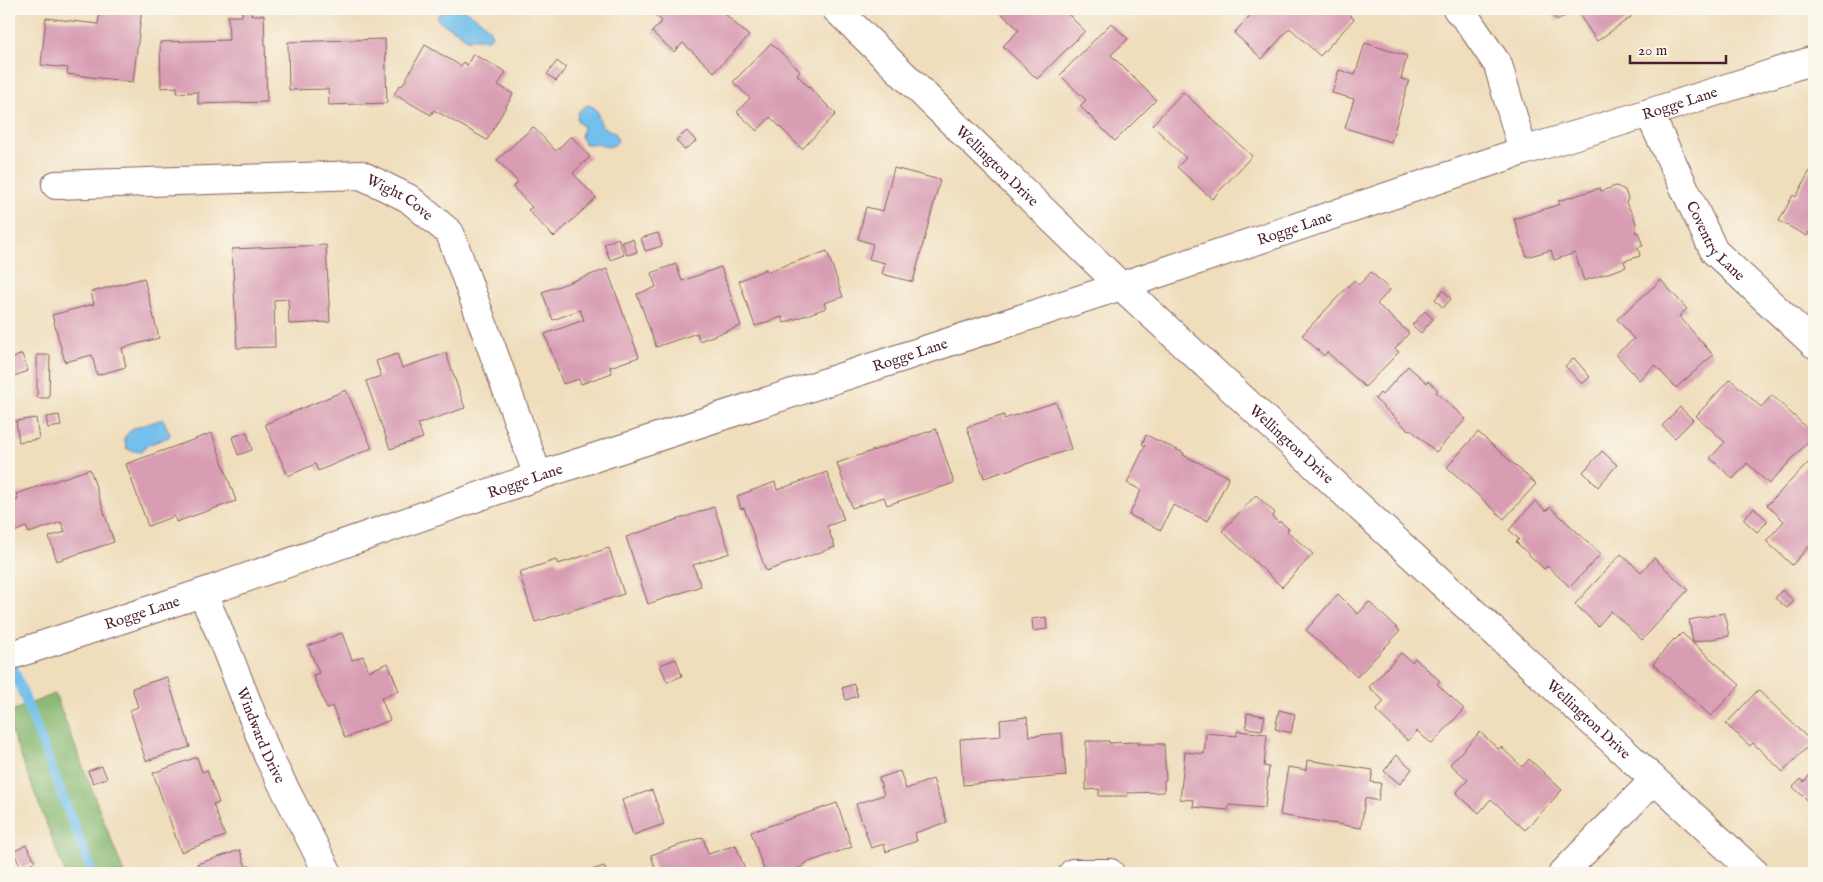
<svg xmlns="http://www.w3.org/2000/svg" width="1823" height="882" font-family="'IM FELL English',serif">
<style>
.forest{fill:#89b973;stroke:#6a6c4f}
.water{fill:#73bfed;stroke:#5e6f8c}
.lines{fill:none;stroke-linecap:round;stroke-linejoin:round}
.stream{stroke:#73bfed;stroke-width:10}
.building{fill:#d89db3}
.minor-casing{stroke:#84625d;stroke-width:30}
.minor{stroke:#fff;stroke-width:28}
.labels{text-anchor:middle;stroke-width:4.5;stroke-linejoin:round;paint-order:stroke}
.street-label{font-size:15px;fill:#4a1f2b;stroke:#fbf7ec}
</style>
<rect width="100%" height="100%" fill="#fbf7ec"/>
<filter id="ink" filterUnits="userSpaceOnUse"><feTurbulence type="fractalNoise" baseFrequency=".02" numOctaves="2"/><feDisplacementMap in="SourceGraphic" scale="10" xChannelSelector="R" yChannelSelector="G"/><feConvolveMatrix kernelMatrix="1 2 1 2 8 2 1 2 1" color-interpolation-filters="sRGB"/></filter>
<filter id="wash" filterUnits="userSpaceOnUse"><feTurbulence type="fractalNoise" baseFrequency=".0096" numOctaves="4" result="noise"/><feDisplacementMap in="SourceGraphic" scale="20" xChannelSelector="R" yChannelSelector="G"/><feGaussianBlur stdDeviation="1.12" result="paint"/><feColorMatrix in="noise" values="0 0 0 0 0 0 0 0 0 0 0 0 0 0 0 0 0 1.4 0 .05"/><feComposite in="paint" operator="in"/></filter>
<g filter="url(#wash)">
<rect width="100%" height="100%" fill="#efddbb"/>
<!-- forest -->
<path class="forest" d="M55 694 124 873H65L9 725V712Z"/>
<!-- water -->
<path class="water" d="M443 9C448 9 454 8 459 9 470 11 490 25 492 36L489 39H467L458 32 440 22 437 17Z
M587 105C599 106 598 118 602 126L615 133 618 141C610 151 606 145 596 144 591 143 588 145 584 143L581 137 583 127 577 120 578 112Z
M163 419 170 434 169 437 147 445C141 455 136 451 127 449L124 438 130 431 135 428Z"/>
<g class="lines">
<!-- stream -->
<path class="stream" d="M9 657 92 873"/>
</g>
<g id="blocks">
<!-- building -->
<path class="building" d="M100 9H142L133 82 67 74 68 68 41 65 46 18 98 24Z
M242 9H251V15H264L267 102 198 104V92L177 93V87L161 88 160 42 229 40 228 16H242Z
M649 9H725L729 13 726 15 749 36 714 72 683 43 674 52 652 32 662 21Z
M997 9H1073L1068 14 1085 31 1037 79 1003 46 1019 30Z
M1256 9H1343L1354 19 1320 56 1290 28 1262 59 1234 33Z
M1549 9H1625L1631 17 1597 41 1575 9 1557 21Z
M1111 23 1128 39 1111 55 1156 100 1115 141 1080 106 1086 100 1060 75Z
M385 39 387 103 329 105 328 89 289 90 288 42Z
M771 43 800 71 797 75 836 114 802 149 770 117 757 131 737 112 750 98 733 82Z
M1365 43 1407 56 1401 79 1409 81 1391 142 1345 128 1354 99 1332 93 1339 70 1355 75Z
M425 45 461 66 463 62 467 65 473 54 506 72 498 85 513 94 487 140 434 110 431 115 394 94 400 85 402 86Z
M557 61 566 68 556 81 547 74Z
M1183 92 1252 156 1212 199 1177 167 1186 158 1152 125Z
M533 127 556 151 571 136 590 157 573 173 596 198 554 237 528 210 532 207 513 187 518 182 497 160Z
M687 131 696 141 684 150 676 140Z
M1814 163V222L1807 236 1779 221 1793 195 1796 197Z
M894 168 940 180 913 282 882 274 885 263 869 259 873 244 858 239 866 207 883 211Z
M1616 186 1625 190 1628 199 1626 203 1633 215 1636 223V233L1638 232 1643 246 1638 247 1640 256 1624 261 1626 267 1584 281 1575 253 1554 260 1551 250 1527 257 1514 219 1560 204 1558 201 1600 188 1601 191Z
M658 233 662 246 645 251 641 238Z
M618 238 624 255 610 260 604 244Z
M633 239 637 252 627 255 622 242Z
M326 245 330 322 289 324 288 299 274 300 275 347 237 348 232 249Z
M827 251 843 297 824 303 826 308 784 323 782 317 755 326 739 281 766 269V272Z
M676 264 682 281 721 267 741 326 699 341 697 333 656 347 637 294 656 287 651 273Z
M607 269 639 357 610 367 612 373 581 384 579 379 563 384 545 334 584 320 580 310 553 320 542 292Z
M1371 272 1390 290 1377 304 1409 333 1395 349 1399 352 1365 387 1327 352 1324 356 1302 335 1354 280 1359 285Z
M144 278 159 338 122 348 126 367 97 375 92 355 65 362 52 315 94 304 91 292Z
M1661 280 1687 309 1679 316 1713 355 1676 388 1655 365 1639 380 1616 354 1634 339 1617 319Z
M1443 290 1451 299 1443 308 1435 299Z
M1425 311 1433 319 1421 333 1412 325Z
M446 353 465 408 418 424 423 438 390 449 366 381 381 376 376 361 397 354 402 368Z
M22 354 28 371 11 377 9 371V360Z
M37 355H50L49 398H37Z
M1574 358 1590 377 1582 384 1565 366Z
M1408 366 1427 383 1428 381 1438 390 1436 392 1466 419 1436 452 1410 429 1408 430 1375 399 1380 393 1382 395Z
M1730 379 1761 407 1772 395 1814 435 1769 484 1747 463 1733 479 1710 458 1725 442 1696 416Z
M346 390 372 448 318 471 315 464 288 476 265 424Z
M1056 402 1071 449 984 478 967 427 1004 415V419Z
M1680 407 1693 420 1675 438 1662 426Z
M59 415 61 426 48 428 46 417Z
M36 418 39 439 19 442 16 421Z
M936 429 954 483 887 505 884 497 852 508 837 463Z
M247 432 252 450 238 455 232 437Z
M1478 432 1536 484 1504 519 1447 467Z
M212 433 236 501 176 522 175 516 148 526 126 464Z
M1146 435 1184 453 1183 455 1229 477 1208 521 1173 505 1161 530 1129 515 1141 490 1127 483 1145 446 1142 444Z
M1602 451 1617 465 1598 487 1583 472Z
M1814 457V548L1810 545 1792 565 1766 541 1784 521 1767 505Z
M90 469 114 542 57 561 49 537 65 532 61 522 29 533 26 527 14 532 9 515V503L18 500 16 494Z
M827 472 844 520 827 526 835 547 766 571 744 508 741 509 737 496 775 482 777 490Z
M1256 495 1275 513 1272 517 1279 523 1280 521 1289 529 1287 531 1313 554 1282 587 1222 531Z
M1535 501 1546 511 1550 507 1601 554 1570 587 1547 566 1544 569 1516 542 1519 539 1509 530Z
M714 507 730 553 693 565 701 586 648 604 626 537Z
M1754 508 1768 521 1757 532 1743 519Z
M609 548 624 594 535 622 519 572 556 560 558 564Z
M1621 554 1641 572 1654 558 1688 590 1642 640 1611 611 1598 626 1575 604Z
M1782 590 1794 601 1787 608 1775 598Z
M1338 594 1358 614 1369 602 1400 631 1357 677 1306 630Z
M1724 613 1729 636 1693 642 1689 620Z
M1046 617 1047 629 1033 631 1032 619Z
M342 633 352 660 363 656 369 671 388 663 399 691 381 698 390 720 345 738 332 706 327 709 313 675 319 673 308 646Z
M1682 633 1740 685 1711 716 1653 664 1674 639 1675 640Z
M1401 653 1412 662 1415 658 1440 681 1437 684 1464 709 1432 744 1417 731 1408 741 1376 711 1384 701 1369 687Z
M676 659 682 676 667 682 660 665Z
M167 677 190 747 146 761 130 710 138 707 132 688Z
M854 684 858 696 846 700 842 688Z
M1758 690 1812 742 1783 772 1753 743 1750 746 1726 724Z
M1279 710 1295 714 1291 733 1275 729Z
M1247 713 1265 716 1262 730 1246 728Z
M1027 717 1029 736 1062 733 1066 776 963 785 960 739 1001 736 1000 720Z
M1237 731 1267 734 1264 766 1269 767 1265 808 1229 805 1228 810 1193 807 1194 800 1180 799 1185 752 1204 754 1206 733 1237 736Z
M1480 732 1498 749 1501 747 1522 767 1529 759 1562 790 1525 830 1491 799 1479 813 1456 793 1468 780 1450 764Z
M1086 741H1109V743L1139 742 1138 744H1164L1166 780H1164V792L1127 793 1128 796H1099V789L1086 790Z
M1397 755 1412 769 1400 784 1384 771Z
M197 757 202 772 207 770 219 803 213 804 225 836 181 852 153 773Z
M1307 760 1373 770 1371 782 1381 783 1378 801 1365 798 1361 828 1280 815 1288 767 1306 770Z
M102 766 107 778 93 783 88 771Z
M1814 770V806L1793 787 1801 779 1804 782Z
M900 771 906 789 933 779 947 822 915 833 917 841 888 851 886 852 884 844 871 848 856 804 884 795 879 778Z
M652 790 664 824 633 835 622 800Z
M837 803 852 847 803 864 804 866 784 873H765L751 832Z
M703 837 708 854 736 845 746 873H652L656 871 651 855Z
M26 845 35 861 22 869 13 852Z
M240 850 246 867 250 866 253 873H200L197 864Z
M604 866 607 873H583Z"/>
</g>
</g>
<g filter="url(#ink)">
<use href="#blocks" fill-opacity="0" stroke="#84625d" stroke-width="1"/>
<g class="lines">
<!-- minor casing -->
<g class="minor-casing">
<g id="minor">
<path id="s1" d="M836 9 1121 286 1755 873"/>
<path d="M1457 9 1469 22 1498 65 1523 151"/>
<path id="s2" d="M1649 113 1714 251 1814 344"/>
<path id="s3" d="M56 185 361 175 408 198 450 233 538 476"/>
<path id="s4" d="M202 593 217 626 268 756 328 873"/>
<path id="s5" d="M9 656 202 593 538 476 1121 286 1523 151 1649 113 1814 60"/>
<path d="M1073 873H1110"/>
<path d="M1563 873 1654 780"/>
</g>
</g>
<!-- minor -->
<use href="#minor" class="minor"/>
</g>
</g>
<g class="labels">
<!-- street labels -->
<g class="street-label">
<text dy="5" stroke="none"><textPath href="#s5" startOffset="1760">Rogge Lane</textPath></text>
<text dy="5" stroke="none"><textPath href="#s1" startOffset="225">Wellington Drive</textPath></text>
<text dy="5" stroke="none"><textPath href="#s3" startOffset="350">Wight Cove</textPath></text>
<text dy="5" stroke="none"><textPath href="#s5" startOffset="1355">Rogge Lane</textPath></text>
<text dy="5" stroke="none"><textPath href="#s2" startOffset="145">Coventry Lane</textPath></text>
<text dy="5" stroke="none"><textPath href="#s5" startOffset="950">Rogge Lane</textPath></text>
<text dy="5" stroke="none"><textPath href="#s1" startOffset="630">Wellington Drive</textPath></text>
<text dy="5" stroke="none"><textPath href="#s5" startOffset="545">Rogge Lane</textPath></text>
<text dy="5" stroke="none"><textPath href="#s5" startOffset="140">Rogge Lane</textPath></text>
<text dy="5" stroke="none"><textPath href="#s1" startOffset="1035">Wellington Drive</textPath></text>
<text dy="5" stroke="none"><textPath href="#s4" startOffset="154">Windward Drive</textPath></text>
</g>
</g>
<!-- margin -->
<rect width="1823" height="882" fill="none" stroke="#fbf7ec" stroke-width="30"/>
<!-- scale -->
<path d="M1630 55v8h96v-8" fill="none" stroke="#4a1f2b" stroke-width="2.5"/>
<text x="1638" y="55" font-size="15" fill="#4a1f2b" stroke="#fbf7ec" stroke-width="4" paint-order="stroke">20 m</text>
</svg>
